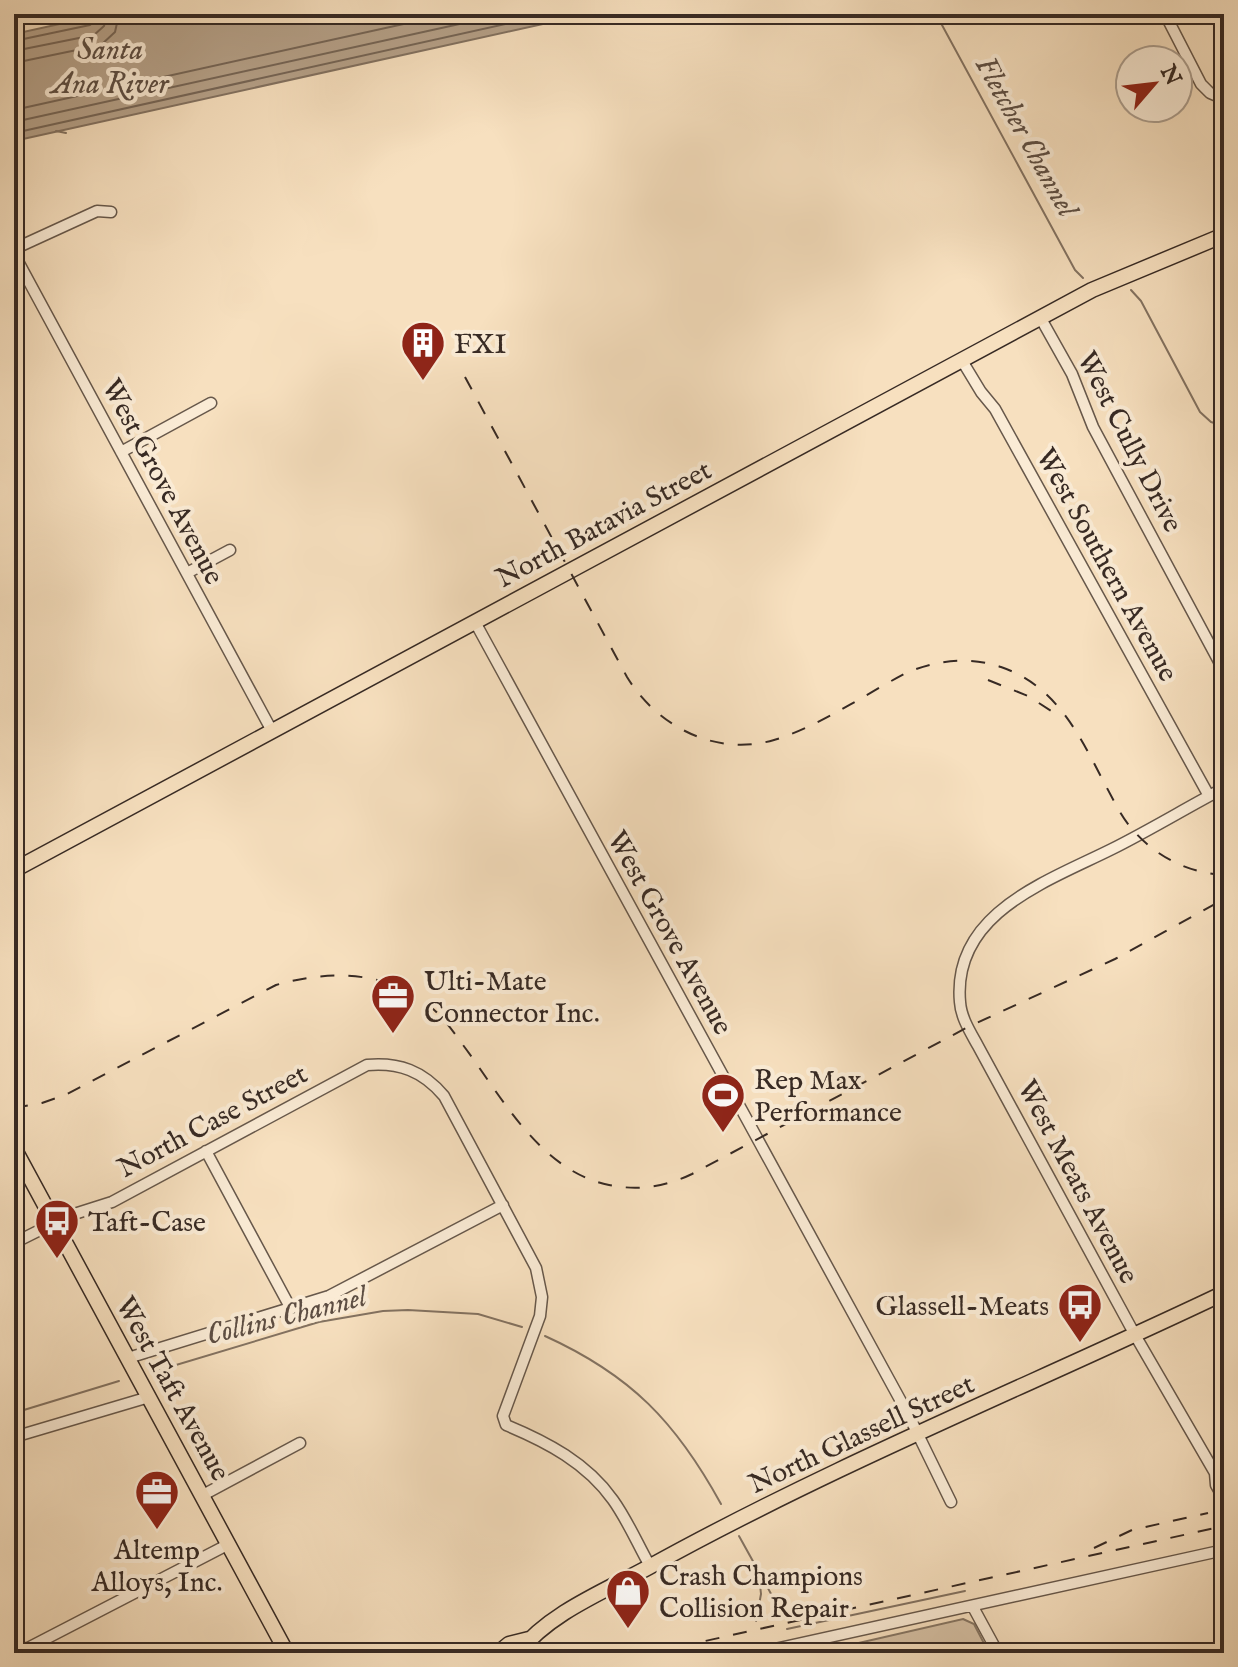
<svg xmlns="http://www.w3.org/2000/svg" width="1238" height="1667" font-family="'IM FELL English',serif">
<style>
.park{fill:#d6c1a5;stroke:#867664;stroke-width:2}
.water{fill:#b6a28a;stroke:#837261;stroke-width:2}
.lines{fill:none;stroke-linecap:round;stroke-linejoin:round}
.shore{stroke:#766657;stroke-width:2}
.stream{stroke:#837261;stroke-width:2}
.minor-casing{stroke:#67584b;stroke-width:13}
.major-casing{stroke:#372a24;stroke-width:17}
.minor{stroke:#faebd5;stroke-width:10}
.major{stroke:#f7e0bf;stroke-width:14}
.rail{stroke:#372a24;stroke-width:2;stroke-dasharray:14 14;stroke-linecap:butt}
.labels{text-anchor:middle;stroke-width:8;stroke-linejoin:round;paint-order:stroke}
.poi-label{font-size:28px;fill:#372a24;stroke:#faebd5;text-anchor:start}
.street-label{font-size:28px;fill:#372a24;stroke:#faebd5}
.water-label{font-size:30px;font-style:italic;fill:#5d4e43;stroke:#faebd5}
</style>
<rect width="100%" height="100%" fill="#f7e0bf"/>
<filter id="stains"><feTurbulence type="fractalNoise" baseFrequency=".0025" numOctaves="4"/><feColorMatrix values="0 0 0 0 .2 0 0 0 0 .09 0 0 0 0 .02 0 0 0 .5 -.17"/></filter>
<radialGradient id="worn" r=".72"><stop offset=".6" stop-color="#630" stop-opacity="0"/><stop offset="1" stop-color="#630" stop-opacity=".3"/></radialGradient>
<!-- park -->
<path class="park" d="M963 1619 974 1624 989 1653H815Z"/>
<!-- water -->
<path class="water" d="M105 14H588L14 141V34Z"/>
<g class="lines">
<!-- shore -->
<path class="shore" d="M14 41 90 25 95 21 97 14
M14 51 94 35 104 26 107 14
M14 63 101 45 115 32 119 14
M14 110 449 14
M14 122 505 14
M14 133 551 14"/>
<!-- stream -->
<path class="stream" d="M936 14 1075 270 1083 278
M56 131 66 133
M1131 290 1141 301 1200 412 1211 422 1224 426
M545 1336C631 1375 676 1422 721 1504
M156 1371 319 1322 383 1311 408 1310 478 1314 522 1327
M14 1413 119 1381
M739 1536 785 1619
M756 1621 761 1594 759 1575
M787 1629 965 1591"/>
<!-- minor casing -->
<g class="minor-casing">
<path id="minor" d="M1165 14 1201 84 1210 93 1224 99
M14 249 97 211 111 212
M14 254 272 731
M1040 317 1072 374 1093 427 1224 671
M961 359 981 392 995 409 1209 796
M121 452 211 403
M187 573 230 550
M475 622 909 1416 951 1502
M1224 788C1186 808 1150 830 1112 849 1048 881 952 913 960 1002 961 1018 971 1033 978 1046L1135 1335 1215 1473 1224 1480
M206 1151 291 1309
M14 1243 68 1216 112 1202 367 1065C399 1062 423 1071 444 1096L536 1268 542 1297 540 1316 503 1416 506 1425C547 1442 587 1463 613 1500 628 1521 638 1545 650 1566
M128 1358 329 1296 503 1205
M14 1437 149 1397
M1215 1473 1216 1485 1224 1499
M203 1495 300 1443
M973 1607 998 1653
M14 1649 28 1648 229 1544
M757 1653 1224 1550"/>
</g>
<!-- major casing -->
<g class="major-casing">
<path id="major" d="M14 870 1092 290 1224 235
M14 1148 287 1653
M498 1653 509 1644 529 1639
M518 1653C549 1613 605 1591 649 1567 835 1464 1033 1384 1224 1293"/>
</g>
<!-- minor -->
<use href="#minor" class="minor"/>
<!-- major -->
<use href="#major" class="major"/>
<!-- rail -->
<path class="rail" d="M465 377 627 677C657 726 715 757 774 740 818 727 864 695 906 673 937 660 969 656 1001 667 1059 687 1081 739 1107 788 1115 803 1122 818 1133 830 1156 857 1189 873 1224 875
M988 680 1028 696 1056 714
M14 1108 42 1103 65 1095 276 985C324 971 380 970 422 1000 439 1012 451 1028 463 1045 502 1097 540 1171 609 1185 638 1191 665 1187 692 1174L968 1027 1115 959 1224 899
M1094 1548 1132 1530 1208 1513
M651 1653 1224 1526"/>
</g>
<!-- icons -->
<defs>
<g id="building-pin" transform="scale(2.3)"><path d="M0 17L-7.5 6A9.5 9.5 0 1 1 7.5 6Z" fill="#8f2418" stroke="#faebd5"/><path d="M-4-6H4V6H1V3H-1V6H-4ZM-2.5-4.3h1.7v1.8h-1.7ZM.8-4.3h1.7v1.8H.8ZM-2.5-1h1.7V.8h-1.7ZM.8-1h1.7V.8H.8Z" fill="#fff"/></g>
<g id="office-pin" transform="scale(2.3)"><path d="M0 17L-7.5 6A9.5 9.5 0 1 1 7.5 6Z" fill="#8f2418" stroke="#faebd5"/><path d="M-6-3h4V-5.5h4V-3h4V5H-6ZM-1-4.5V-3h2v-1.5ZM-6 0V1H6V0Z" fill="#fff"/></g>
<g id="stadium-pin" transform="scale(2.3)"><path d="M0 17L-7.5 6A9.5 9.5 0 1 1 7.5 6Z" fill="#8f2418" stroke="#faebd5"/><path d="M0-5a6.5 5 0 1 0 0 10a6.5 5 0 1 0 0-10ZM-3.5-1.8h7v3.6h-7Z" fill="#fff"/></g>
<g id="bus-pin" transform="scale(2.3)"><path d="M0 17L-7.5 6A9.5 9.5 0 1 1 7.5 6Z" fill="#8f2418" stroke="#faebd5"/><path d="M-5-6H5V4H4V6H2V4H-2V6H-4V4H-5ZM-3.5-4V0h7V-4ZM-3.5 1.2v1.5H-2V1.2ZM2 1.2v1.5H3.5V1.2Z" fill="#fff"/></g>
<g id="shop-pin" transform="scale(2.3)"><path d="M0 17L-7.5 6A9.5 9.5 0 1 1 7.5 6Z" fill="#8f2418" stroke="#faebd5"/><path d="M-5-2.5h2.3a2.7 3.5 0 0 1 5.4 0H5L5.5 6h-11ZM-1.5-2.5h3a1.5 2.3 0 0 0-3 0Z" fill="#fff"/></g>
</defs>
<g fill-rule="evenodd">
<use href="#building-pin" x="423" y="343"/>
<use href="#office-pin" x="393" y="996"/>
<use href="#stadium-pin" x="723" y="1095"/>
<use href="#bus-pin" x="57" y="1221"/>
<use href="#bus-pin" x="1080" y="1305"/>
<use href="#office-pin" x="157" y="1492"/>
<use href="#shop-pin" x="628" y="1591"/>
</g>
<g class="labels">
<!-- poi labels -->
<g class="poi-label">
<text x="454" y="353">FXI</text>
<text x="424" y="990">Ulti-Mate<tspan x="424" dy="32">Connector Inc.</tspan></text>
<text x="754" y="1089">Rep Max<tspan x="754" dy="32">Performance</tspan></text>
<text x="88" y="1231">Taft-Case</text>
<text x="1049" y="1315" text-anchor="end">Glassell-Meats</text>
<text x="157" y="1559" text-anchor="middle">Altemp<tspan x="157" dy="32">Alloys, Inc.</tspan></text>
<text x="659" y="1585">Crash Champions<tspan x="659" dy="32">Collision Repair</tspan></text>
</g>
<!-- street labels -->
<g class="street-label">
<text transform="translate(1131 441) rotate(63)" y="10">West Cully Drive</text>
<text transform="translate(164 481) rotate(62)" y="10">West Grove Avenue</text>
<text transform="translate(603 523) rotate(-28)" y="10">North Batavia Street</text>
<text transform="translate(1108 564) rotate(61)" y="10">West Southern Avenue</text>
<text transform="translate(671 932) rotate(61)" y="10">West Grove Avenue</text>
<text transform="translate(212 1120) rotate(-28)" y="10">North Case Street</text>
<text transform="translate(1079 1181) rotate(62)" y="10">West Meats Avenue</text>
<text transform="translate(174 1388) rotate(61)" y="10">West Taft Avenue</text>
<text transform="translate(861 1433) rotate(-25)" y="10">North Glassell Street</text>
</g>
<!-- water labels -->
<g class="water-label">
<text x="110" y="59">Santa<tspan x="110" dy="34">Ana River</tspan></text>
<text transform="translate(1027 136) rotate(61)" y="10">Fletcher Channel</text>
<text transform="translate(286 1315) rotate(-14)" y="10">Collins Channel</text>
</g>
</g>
<!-- margin -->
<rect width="1238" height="1667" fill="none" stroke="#f7e0bf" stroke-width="48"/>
<rect x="16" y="16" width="1206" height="1635" fill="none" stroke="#372a24" stroke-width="4"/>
<rect x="24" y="24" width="1190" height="1619" fill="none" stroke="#372a24" stroke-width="2"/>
<!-- north arrow -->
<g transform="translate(1154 84) rotate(62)"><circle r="38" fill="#faebd5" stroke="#ac9e8e" stroke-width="2"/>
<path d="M0-6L14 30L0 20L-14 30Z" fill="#8f2418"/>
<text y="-12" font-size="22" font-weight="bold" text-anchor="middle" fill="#372a24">N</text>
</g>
<rect width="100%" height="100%" filter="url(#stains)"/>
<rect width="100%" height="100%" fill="url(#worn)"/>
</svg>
